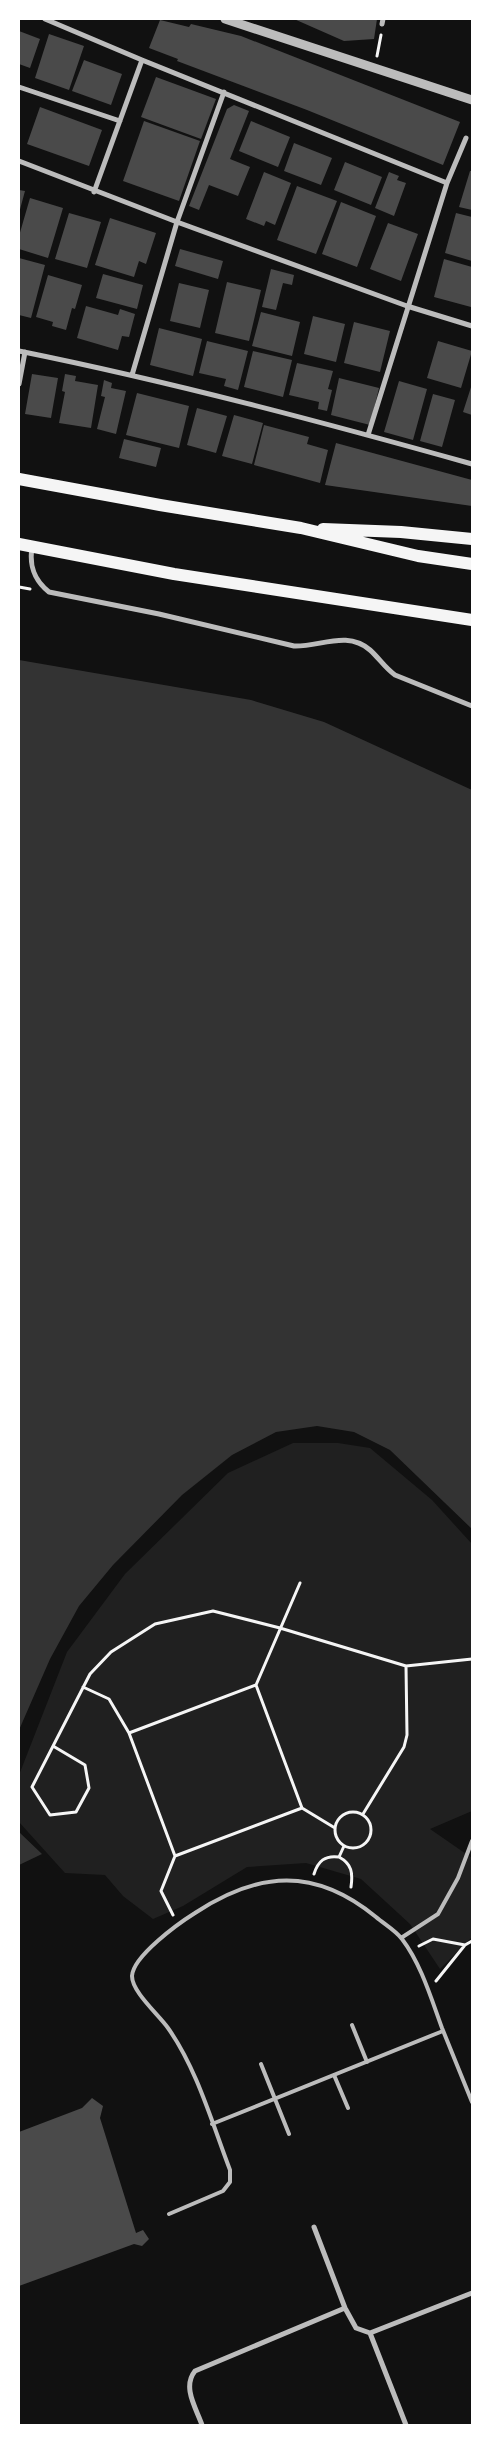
<svg xmlns="http://www.w3.org/2000/svg" width="491" height="2444" font-family="'DejaVu Sans',sans-serif">
<style>
.green{fill:#202020}
.water{fill:#333}
.building{fill:#4a4a4a}
.lines{fill:none;stroke-linecap:round;stroke-linejoin:round}
.path{stroke:#f5f5f5;stroke-width:3}
.service{stroke:#bcbcbc;stroke-width:4}
.minor{stroke:#bcbcbc;stroke-width:5}
.tertiary{stroke:#bcbcbc;stroke-width:9}
.primary{stroke:#f5f5f5;stroke-width:12}
</style>
<rect width="100%" height="100%" fill="#111"/>
<!-- green -->
<path class="green" d="M293 1443H338L370 1448 432 1500 472 1544V1811L430 1829 472 1858V1937L440 1969 410 1924 361 1879 306 1863 247 1867 183 1906 153 1919 123 1896 105 1875 65 1873 19 1822V1775L67 1652 125 1574 228 1473Z"/>
<!-- water -->
<path class="water" d="M19 660 251 700 324 722 472 790V1529L390 1450 354 1432 317 1426 276 1432 232 1455 182 1495 113 1565 79 1606 50 1659 19 1730Z
M19 1832 42 1854 19 1865Z"/>
<!-- building -->
<path class="building" d="M294 19H377L374 39 344 41Z
M160 20 189 27 191 24 241 36 460 122 443 165 307 110 177 61 178 59 149 48Z
M19 31 40 39 30 68 19 64Z
M49 34 84 46 69 90 35 78Z
M84 60 122 74 111 105 72 91Z
M156 77 216 99 201 139 141 117Z
M234 105 249 111 230 159 250 167 238 196 209 185 199 210 189 206 227 109Z
M40 107 102 130 89 166 27 144Z
M144 121 200 141 179 201 123 181Z
M251 121 290 137 278 167 239 151Z
M294 143 332 158 321 185 284 171Z
M345 162 382 177 371 205 334 190Z
M470 171H472V210L459 207Z
M264 172 291 183 275 225 266 221 264 226 246 219Z
M389 172 399 176 397 180 406 183 394 216 375 208Z
M297 186 337 201 316 254 277 240Z
M19 190 25 191 19 213Z
M30 198 63 208 48 258 19 249V236Z
M341 202 376 216 357 267 322 254Z
M69 213 101 222 87 268 55 259Z
M456 213 472 217V261L445 253Z
M110 218 156 233 146 264 139 261 134 277 95 265Z
M388 223 418 234 401 281 370 269Z
M180 249 223 261 218 279 175 266Z
M19 258 45 265 31 318 19 315Z
M444 259 472 267 471 307 434 297Z
M271 269 294 275 292 285 283 283 276 310 262 307Z
M103 274 143 285 137 309 96 298Z
M48 275 82 285 75 309 72 308 66 330 52 326 53 322 36 317Z
M227 282 261 290 249 341 215 333Z
M179 283 209 290 200 328 170 321Z
M86 306 118 315 120 309 135 314 129 337 122 336 118 350 77 338Z
M261 312 300 322 292 356 252 346Z
M313 316 345 324 336 362 304 354Z
M354 322 390 331 380 372 344 363Z
M159 328 202 339 193 376 150 365Z
M207 341 248 351 238 390 224 386 226 379 199 373Z
M438 341 472 351 461 388 427 378Z
M253 351 292 360 283 397 244 387Z
M297 363 333 371 328 389 332 390 327 411 318 409 319 402 289 395Z
M32 374 58 378 51 418 25 414Z
M65 374 76 376 75 381 98 385 91 428 59 423 65 392 62 391Z
M339 378 379 388 370 425 331 415Z
M104 380 112 383 111 388 126 391 116 434 97 429 105 397 101 396Z
M399 381 427 389 413 440 384 432Z
M472 384V415L463 412Z
M137 393 189 406 179 448 126 435Z
M433 394 455 400 442 447 420 441Z
M197 408 227 416 216 453 187 445Z
M234 415 263 423 252 464 222 456Z
M264 425 309 437 307 444 328 450 320 483 254 465Z
M124 439 161 448 156 467 119 458Z
M336 443 472 480V506L325 485Z
M92 2098 103 2106 100 2118 136 2233 143 2230 149 2239 142 2246 134 2244 19 2286V2132L82 2108Z"/>
<g class="lines">
<!-- path -->
<path class="path" d="M377 56 381 35
M19 587 30 589
M256 1685 129 1733 175 1856 302 1808 256 1685 300 1583
M83 1687 109 1699 129 1733
M53 1746 85 1765 89 1788 76 1812 50 1815 32 1787 90 1674 111 1652 155 1624 213 1611 280 1628 406 1666 472 1659
M302 1808 335 1828
M335 1830a18 18 0 1 1 36 0a18 18 0 1 1-36 0Z
M363 1814 404 1747 407 1735 406 1666
M339 1857 344 1846
M314 1874C318 1861 325 1855 339 1857 352 1864 353 1873 351 1887
M173 1915 161 1891 175 1856
M419 1946 433 1939 465 1945
M436 1981 465 1945 472 1941"/>
<!-- service -->
<path class="service" d="M401 1938 438 1914 458 1878 472 1841
M352 2025 367 2062
M261 2064 289 2134
M334 2075 348 2108
M212 2124 443 2031
M169 2214 223 2191 230 2182V2170C212 2123 197 2069 168 2028 158 2014 132 1992 132 1976 133 1956 179 1923 195 1913 259 1871 315 1867 376 1917 384 1924 395 1930 402 1939 421 1964 431 1998 442 2028 452 2053 462 2077 472 2102"/>
<!-- minor -->
<path class="minor" d="M45 19 142 60 447 183
M382 24 383 19
M19 87 120 121
M19 161 177 222 407 306 472 326
M94 192 142 60
M19 351C172 382 322 422 472 464
M132 375 177 222 224 92
M19 384 25 352
M368 435 447 183 466 138
M32 547C29 566 34 580 49 592L159 614 294 646C320 647 347 630 370 650 379 658 385 668 395 675L472 706
M314 2227 345 2308 356 2328 370 2333
M370 2333 472 2293
M370 2333 406 2425
M202 2425C196 2408 182 2387 195 2371L345 2308"/>
<!-- tertiary -->
<path class="tertiary" d="M225 19 472 100"/>
<!-- primary -->
<path class="primary" d="M19 479 160 505 301 528 418 556 472 564
M323 529 401 532 472 539
M19 544 174 574 472 620"/>
</g>
<!-- border -->
<rect width="491" height="2444" fill="none" stroke="#ffffff" stroke-width="40"/>
</svg>
